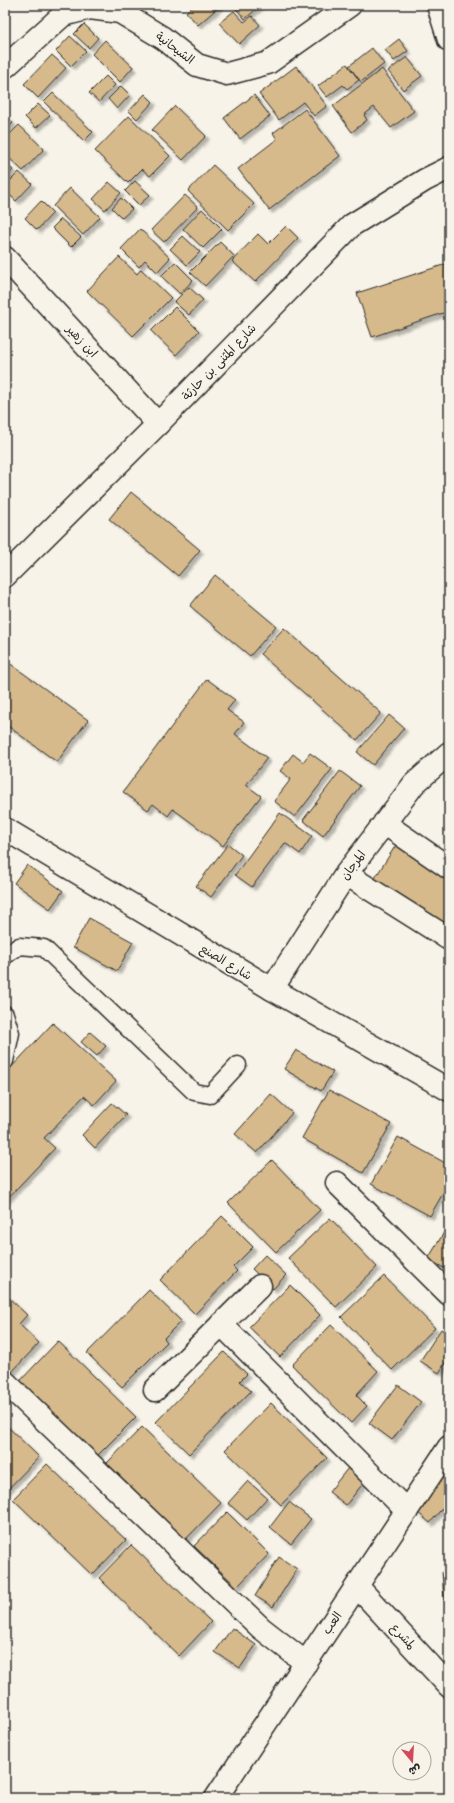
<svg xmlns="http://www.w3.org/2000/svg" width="454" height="1803" font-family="'Shantell Sans','Playpen Sans Arabic',sans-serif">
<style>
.building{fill:#d7ba8b;stroke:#2b2b2b;filter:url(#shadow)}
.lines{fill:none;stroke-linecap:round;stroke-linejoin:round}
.lane-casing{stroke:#2b2b2b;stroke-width:19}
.street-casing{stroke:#2b2b2b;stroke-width:25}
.secondary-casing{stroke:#2b2b2b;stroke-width:25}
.lane{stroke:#f7f3e8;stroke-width:16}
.street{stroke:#f7f3e8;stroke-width:22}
.secondary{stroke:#f7f3e8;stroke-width:22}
.labels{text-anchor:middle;stroke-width:3;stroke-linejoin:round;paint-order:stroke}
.street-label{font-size:12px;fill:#2b2b2b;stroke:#f7f3e8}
</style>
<defs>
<filter id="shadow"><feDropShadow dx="3.5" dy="3.5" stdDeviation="1" flood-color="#0004"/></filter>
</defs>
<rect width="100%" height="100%" fill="#f7f3e8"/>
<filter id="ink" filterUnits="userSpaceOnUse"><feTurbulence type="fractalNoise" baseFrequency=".025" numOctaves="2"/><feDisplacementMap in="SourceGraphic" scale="8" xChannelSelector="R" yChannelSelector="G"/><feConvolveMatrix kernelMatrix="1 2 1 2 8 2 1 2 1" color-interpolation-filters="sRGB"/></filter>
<g filter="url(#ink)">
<!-- building -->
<path class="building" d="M194 5H221L198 25 186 12Z
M233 5H261L245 19Z
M234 11 244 22 252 16 260 25 239 44 219 23Z
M84 24 98 38 89 48 74 34Z
M70 36 86 51 71 66 56 51Z
M399 39 408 51 394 61 385 50Z
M105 40 133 67 120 82 92 54Z
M372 48 384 64 361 82 349 66Z
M52 55 66 68 38 98 24 84Z
M407 57 422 76 403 90 388 71Z
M347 64 359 80 347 89 343 85 327 97 318 86Z
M296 66 327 106 314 116 303 102 279 120 259 94Z
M382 69 414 111 391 128 374 107 364 115 367 120 352 132 333 106Z
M106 76 115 85 99 102 89 93Z
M121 86 130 95 117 109 108 99Z
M53 93 93 132 84 141 44 102Z
M145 94 153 102 137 119 129 111Z
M254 95 270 116 240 139 224 118Z
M38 104 50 115 36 128 25 117Z
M175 106 206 136 183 160 152 130Z
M305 109 340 156 269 210 238 169 277 139 273 133Z
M5 115 13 123 5 131Z
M129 116 170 156 150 176 142 169 128 183 95 151Z
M19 125 44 149 23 171 5 154V139Z
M5 163 13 170 5 179Z
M213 165 254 204 228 230 188 191Z
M19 172 32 184 16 201 5 190V186Z
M135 181 150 195 139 205 125 191Z
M109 182 121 193 105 210 93 199Z
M70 188 100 217 83 235 53 206Z
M185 195 198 207 164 242 151 230Z
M121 198 132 209 122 218 112 208Z
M41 201 53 213 37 230 25 218Z
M202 209 222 229 203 248 183 229Z
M61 219 81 237 71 247 52 228Z
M286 226 298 238 255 282 232 261 258 234 268 244Z
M140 229 170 258 157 272 145 260 139 267 121 249Z
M183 236 200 252 187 265 170 249Z
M220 242 234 256 205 286 190 272Z
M119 257 137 274 141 269 171 298 133 336 87 291Z
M175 262 193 280 180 294 161 276Z
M449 263V311L372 337 357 293Z
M189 287 203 300 189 315 174 302Z
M175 307 199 331 176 355 151 331Z
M131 492 200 550 178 576 109 519Z
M215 575 276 626 250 656 190 606Z
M284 628 381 713 357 740 260 654Z
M5 660 88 720 57 762 5 724Z
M207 679 235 700 227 710 244 722 235 734 267 758 246 785 261 796 223 846 173 809 168 816 153 804 148 810 123 792Z
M389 715 404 728 373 765 357 752Z
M310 753 332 769 295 817 274 801 291 779 280 771 293 754 303 762Z
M340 771 360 786 323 836 303 820Z
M280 813 312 836 300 854 285 843 252 887 235 875Z
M228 844 242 855 211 897 196 886Z
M396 845 449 879V930L373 881Z
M27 865 63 891 50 909 14 883Z
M89 918 133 942 117 971 73 947Z
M53 1023 116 1081 94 1105 84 1096 44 1138 55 1148 5 1201V1074Z
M90 1032 106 1046 97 1056 81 1042Z
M296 1050 333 1072 321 1091 284 1069Z
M329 1090 391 1124 363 1173 302 1138Z
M271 1094 292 1113 257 1153 235 1134Z
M112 1103 126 1115 95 1148 82 1135Z
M398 1137 449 1165V1183L430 1216 371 1184Z
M272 1160 320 1210 276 1252 228 1203Z
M222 1216 253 1247 233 1267 237 1271 195 1314 160 1280Z
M330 1218 377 1267 336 1307 288 1258Z
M449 1224V1271L428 1259Z
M265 1255 286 1275 273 1289 252 1269Z
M384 1276 435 1328 392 1370 341 1317Z
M290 1285 320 1315 280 1357 249 1327Z
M149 1290 181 1321 164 1338 167 1342 122 1387 87 1353Z
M5 1294 27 1315 19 1324 39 1343 10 1374 5 1369Z
M331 1325 378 1371 356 1395 367 1406 351 1423 292 1365Z
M441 1329 449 1334V1357L439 1373 420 1361Z
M58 1341 136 1417 97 1456 20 1381Z
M224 1352 247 1374 240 1381 251 1391 189 1454 156 1422Z
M398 1385 421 1402 392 1440 369 1423Z
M271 1403 327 1458 281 1505 225 1450Z
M5 1424 39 1457 5 1492Z
M142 1427 221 1503 185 1540 107 1463Z
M47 1464 126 1540 92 1575 13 1499Z
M348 1468 365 1481 346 1505 329 1492Z
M449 1470V1500L430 1523 416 1511Z
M248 1481 267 1498 247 1520 228 1503Z
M289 1502 311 1519 291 1544 270 1527Z
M227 1512 269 1554 237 1587 194 1546Z
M131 1545 211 1622 179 1656 99 1578Z
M279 1557 297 1569 273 1607 255 1596Z
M442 1572H449V1600H444Z
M232 1628 256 1645 240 1668 215 1652Z"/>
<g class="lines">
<!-- lane casing -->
<g class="lane-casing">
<path id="lane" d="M5 956 19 946 44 948 194 1092 210 1095 238 1065
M5 1014 11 1033 5 1061"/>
</g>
<!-- street casing -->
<g class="street-casing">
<path id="street" d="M438 5 449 40
M5 67 63 15 90 8 120 12 163 38 197 65 227 74 268 63 350 5
M5 258 158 424
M384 823 449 868
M346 874 449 939
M272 989 346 874 414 784 449 753
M337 1183 449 1294
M221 1324 407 1511
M5 1382 261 1628 306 1663
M155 1390 260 1286
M357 1586 449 1686
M216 1798 449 1447"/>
</g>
<!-- secondary casing -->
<g class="secondary-casing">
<path id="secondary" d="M5 576 158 424 352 225 425 180 449 168
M5 829 272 989 449 1090"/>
</g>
<!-- lane -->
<use href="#lane" class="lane"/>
<!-- street -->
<use href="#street" class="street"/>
<!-- secondary -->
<use href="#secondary" class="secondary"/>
</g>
</g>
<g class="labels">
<!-- street labels -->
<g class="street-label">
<text transform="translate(175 48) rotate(37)" y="4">الشيحانية</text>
<text transform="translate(82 341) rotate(47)" y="4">ابن زهير</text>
<text transform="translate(219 362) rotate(-46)" y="4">شارع المثنى بن حارثة</text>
<text transform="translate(353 865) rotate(-54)" y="4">المرجان</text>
<text transform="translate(226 962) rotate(31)" y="4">شارع الصنع</text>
<text transform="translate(332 1623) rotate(-56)" y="4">العب</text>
<text transform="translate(403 1636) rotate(47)" y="4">لمشرع</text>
</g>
</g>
<!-- margin -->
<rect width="454" height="1803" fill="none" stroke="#f7f3e8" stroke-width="20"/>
<rect x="10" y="10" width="434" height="1783" fill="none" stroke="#2b2b2b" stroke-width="1.5" filter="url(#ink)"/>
<!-- north arrow -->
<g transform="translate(412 1761) rotate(162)"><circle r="19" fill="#f7f3e8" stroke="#a5a39c"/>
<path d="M0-3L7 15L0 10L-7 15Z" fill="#d1495b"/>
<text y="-6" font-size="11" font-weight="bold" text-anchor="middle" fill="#2b2b2b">ش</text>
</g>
</svg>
